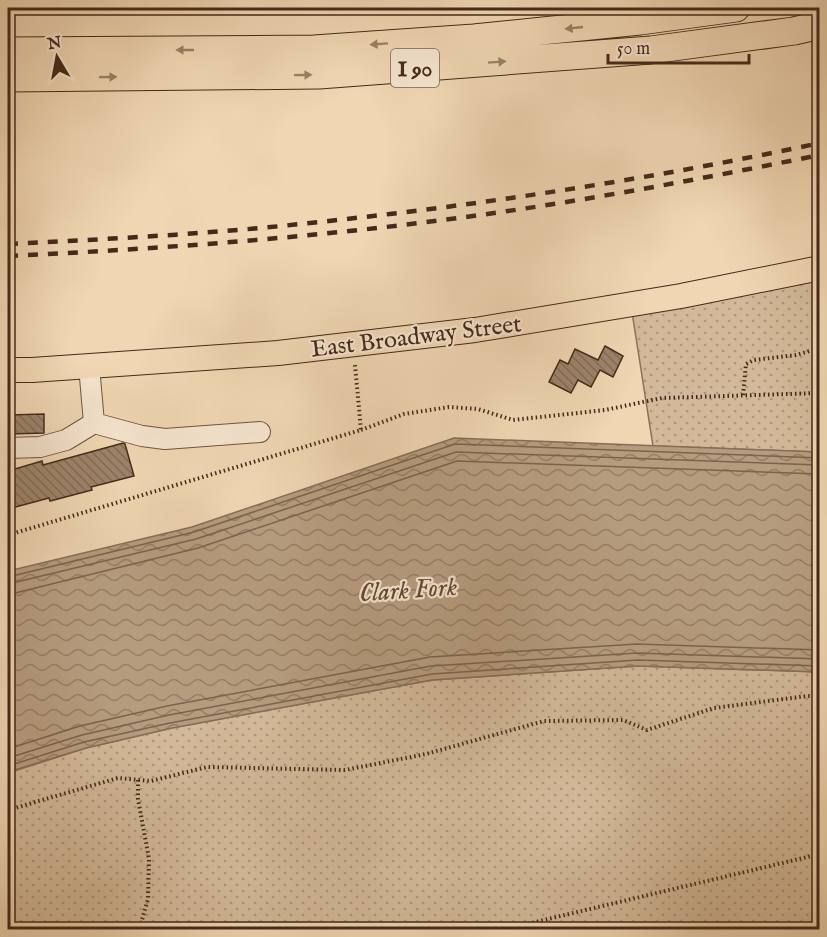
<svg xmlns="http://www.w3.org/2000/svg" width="827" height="937" font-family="'IM FELL English',serif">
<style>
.park{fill:url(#park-dots);stroke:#8c725a;stroke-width:1.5}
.water{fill:url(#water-waves);stroke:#886e57;stroke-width:1.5}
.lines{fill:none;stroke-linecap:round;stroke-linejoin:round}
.shore{stroke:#7d634c;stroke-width:1.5}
.building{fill:url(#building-back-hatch);stroke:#442a1a;stroke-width:1.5}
.minor-casing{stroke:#6f5540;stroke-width:22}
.major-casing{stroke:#442a1a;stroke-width:26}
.highway-casing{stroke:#442a1a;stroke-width:29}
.path{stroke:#442a1a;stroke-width:4;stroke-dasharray:1.5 3;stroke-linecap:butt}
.minor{stroke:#f5e4ce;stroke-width:20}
.major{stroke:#f0d6b3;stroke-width:24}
.highway{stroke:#f0d6b3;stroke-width:27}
.rail{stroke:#442a1a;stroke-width:4.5;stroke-dasharray:10 10;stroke-linecap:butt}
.oneway{fill:#9a8066}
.labels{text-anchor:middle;stroke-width:4.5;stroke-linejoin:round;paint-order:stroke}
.shield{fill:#f5e4ce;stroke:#796250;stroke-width:1.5}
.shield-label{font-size:22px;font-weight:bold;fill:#442a1a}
.street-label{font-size:24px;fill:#442a1a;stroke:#f5e4ce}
.water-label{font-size:26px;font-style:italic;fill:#604633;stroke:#f5e4ce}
</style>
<defs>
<pattern id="park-dots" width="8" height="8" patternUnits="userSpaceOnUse" patternTransform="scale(1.5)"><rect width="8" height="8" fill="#d3b999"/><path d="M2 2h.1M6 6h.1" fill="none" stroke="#ad977c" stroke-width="1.8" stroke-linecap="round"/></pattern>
<pattern id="water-waves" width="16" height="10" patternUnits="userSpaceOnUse" patternTransform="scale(1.5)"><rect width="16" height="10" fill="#b69c7f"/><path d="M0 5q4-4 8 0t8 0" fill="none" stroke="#967f67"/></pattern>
<pattern id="building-back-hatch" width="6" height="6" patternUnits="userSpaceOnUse" patternTransform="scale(1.5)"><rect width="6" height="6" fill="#9d836a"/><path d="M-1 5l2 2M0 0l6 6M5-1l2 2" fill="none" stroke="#826b56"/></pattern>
</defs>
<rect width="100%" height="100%" fill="#f0d6b3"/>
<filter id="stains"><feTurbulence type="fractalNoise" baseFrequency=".00333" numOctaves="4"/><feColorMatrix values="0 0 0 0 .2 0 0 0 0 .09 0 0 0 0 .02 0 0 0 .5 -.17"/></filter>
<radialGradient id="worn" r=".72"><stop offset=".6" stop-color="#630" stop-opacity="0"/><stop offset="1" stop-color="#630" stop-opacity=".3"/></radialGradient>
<!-- park -->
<path class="park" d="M819 276V452L653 446 632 312Z
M638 666 819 672V929H8V773L86 748 172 728 432 680Z"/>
<!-- water -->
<path class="water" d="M454 438 819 452V672L638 666 432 680 172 728 86 748 8 772V571L192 527Z"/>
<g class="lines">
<!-- shore -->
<path class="shore" d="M8 577 194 532 455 444 820 458
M8 584 196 539 456 452 820 465
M8 593H15L198 548 457 461 820 474
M8 749 80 726 167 706 430 657 637 644 820 650
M8 758 82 735 169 715 431 666 637 653 820 659
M8 766 84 742 170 723 432 674 638 660 820 666"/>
</g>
<!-- building -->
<path class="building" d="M605 346 623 356 613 377 600 370 591 387 578 380 571 393 549 382 560 360 568 364 575 349 598 360Z
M44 414V433L8 434V415Z
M123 443 125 444 134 476 91 487 92 490 50 501 49 498 8 509V471L42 461 43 465Z"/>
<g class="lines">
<!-- minor casing -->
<g class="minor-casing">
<path id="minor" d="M89 366 94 423
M8 448 40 447 66 440 94 423 142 436 165 439 260 432"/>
</g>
<!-- major casing -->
<g class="major-casing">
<path id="major" d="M8 370H32L278 353 475 330 681 296 820 268"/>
</g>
<!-- highway casing -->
<g class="highway-casing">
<path id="highway" d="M8 51 314 49 474 38 640 21 736 8
M8 78 319 75 651 50 794 31 820 25"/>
</g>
<!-- path -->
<path class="path" d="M743 395 746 364 754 360 796 355 820 348
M361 430 404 414 449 407 478 409 513 420 605 410 662 398 820 393
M8 535 361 430 355 365
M138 780V799L149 859 148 899 139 930
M8 810 118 778 151 781 207 767 345 770 426 754 544 721 623 720 647 730 714 708 807 696H820
M502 930 820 854"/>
<!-- minor -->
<use href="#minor" class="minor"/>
<!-- major -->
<use href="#major" class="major"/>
<!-- highway -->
<use href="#highway" class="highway"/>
<!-- rail -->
<path class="rail" d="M8 244C108 239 210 234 310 223 481 205 651 179 820 143
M8 256C158 249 309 238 458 218 579 202 700 179 820 155"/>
</g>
<!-- one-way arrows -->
<defs><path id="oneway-solid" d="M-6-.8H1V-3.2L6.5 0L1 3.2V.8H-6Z" transform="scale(1.5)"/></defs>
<g class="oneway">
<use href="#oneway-solid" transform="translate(574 28) rotate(174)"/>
<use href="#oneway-solid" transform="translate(379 44) rotate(176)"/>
<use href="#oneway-solid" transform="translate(185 50) rotate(180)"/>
<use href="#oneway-solid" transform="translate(497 62) rotate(-4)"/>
<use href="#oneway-solid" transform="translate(303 75) rotate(-1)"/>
<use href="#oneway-solid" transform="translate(108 77) rotate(-1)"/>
</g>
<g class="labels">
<!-- shield labels -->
<rect class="shield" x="391" y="49" width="48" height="38" rx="4.5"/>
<g class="shield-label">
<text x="415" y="76">I 90</text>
</g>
<!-- street labels -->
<g class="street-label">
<text transform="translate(416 336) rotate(-7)" y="8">East Broadway Street</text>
</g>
<!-- water labels -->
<g class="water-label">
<text transform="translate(408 589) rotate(-4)" y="9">Clark Fork</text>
</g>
</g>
<!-- margin -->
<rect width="827" height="937" fill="none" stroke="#f0d6b3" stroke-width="30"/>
<rect x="9" y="9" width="809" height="919" fill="none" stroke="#442a1a" stroke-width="3"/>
<rect x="15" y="15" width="797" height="907" fill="none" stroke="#442a1a" stroke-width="1.5"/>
<!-- north arrow -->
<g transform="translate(57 57) rotate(350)" stroke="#f5e4ce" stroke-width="4.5" paint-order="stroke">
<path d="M0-4.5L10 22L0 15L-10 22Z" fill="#442a1a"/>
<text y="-9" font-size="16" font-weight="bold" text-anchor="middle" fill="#442a1a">N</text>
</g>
<!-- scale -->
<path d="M608 54v9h141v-9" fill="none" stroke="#442a1a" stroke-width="3"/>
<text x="617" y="54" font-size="18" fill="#442a1a" stroke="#f5e4ce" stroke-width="4.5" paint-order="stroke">50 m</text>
<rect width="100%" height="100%" filter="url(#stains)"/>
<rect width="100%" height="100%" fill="url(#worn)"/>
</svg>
